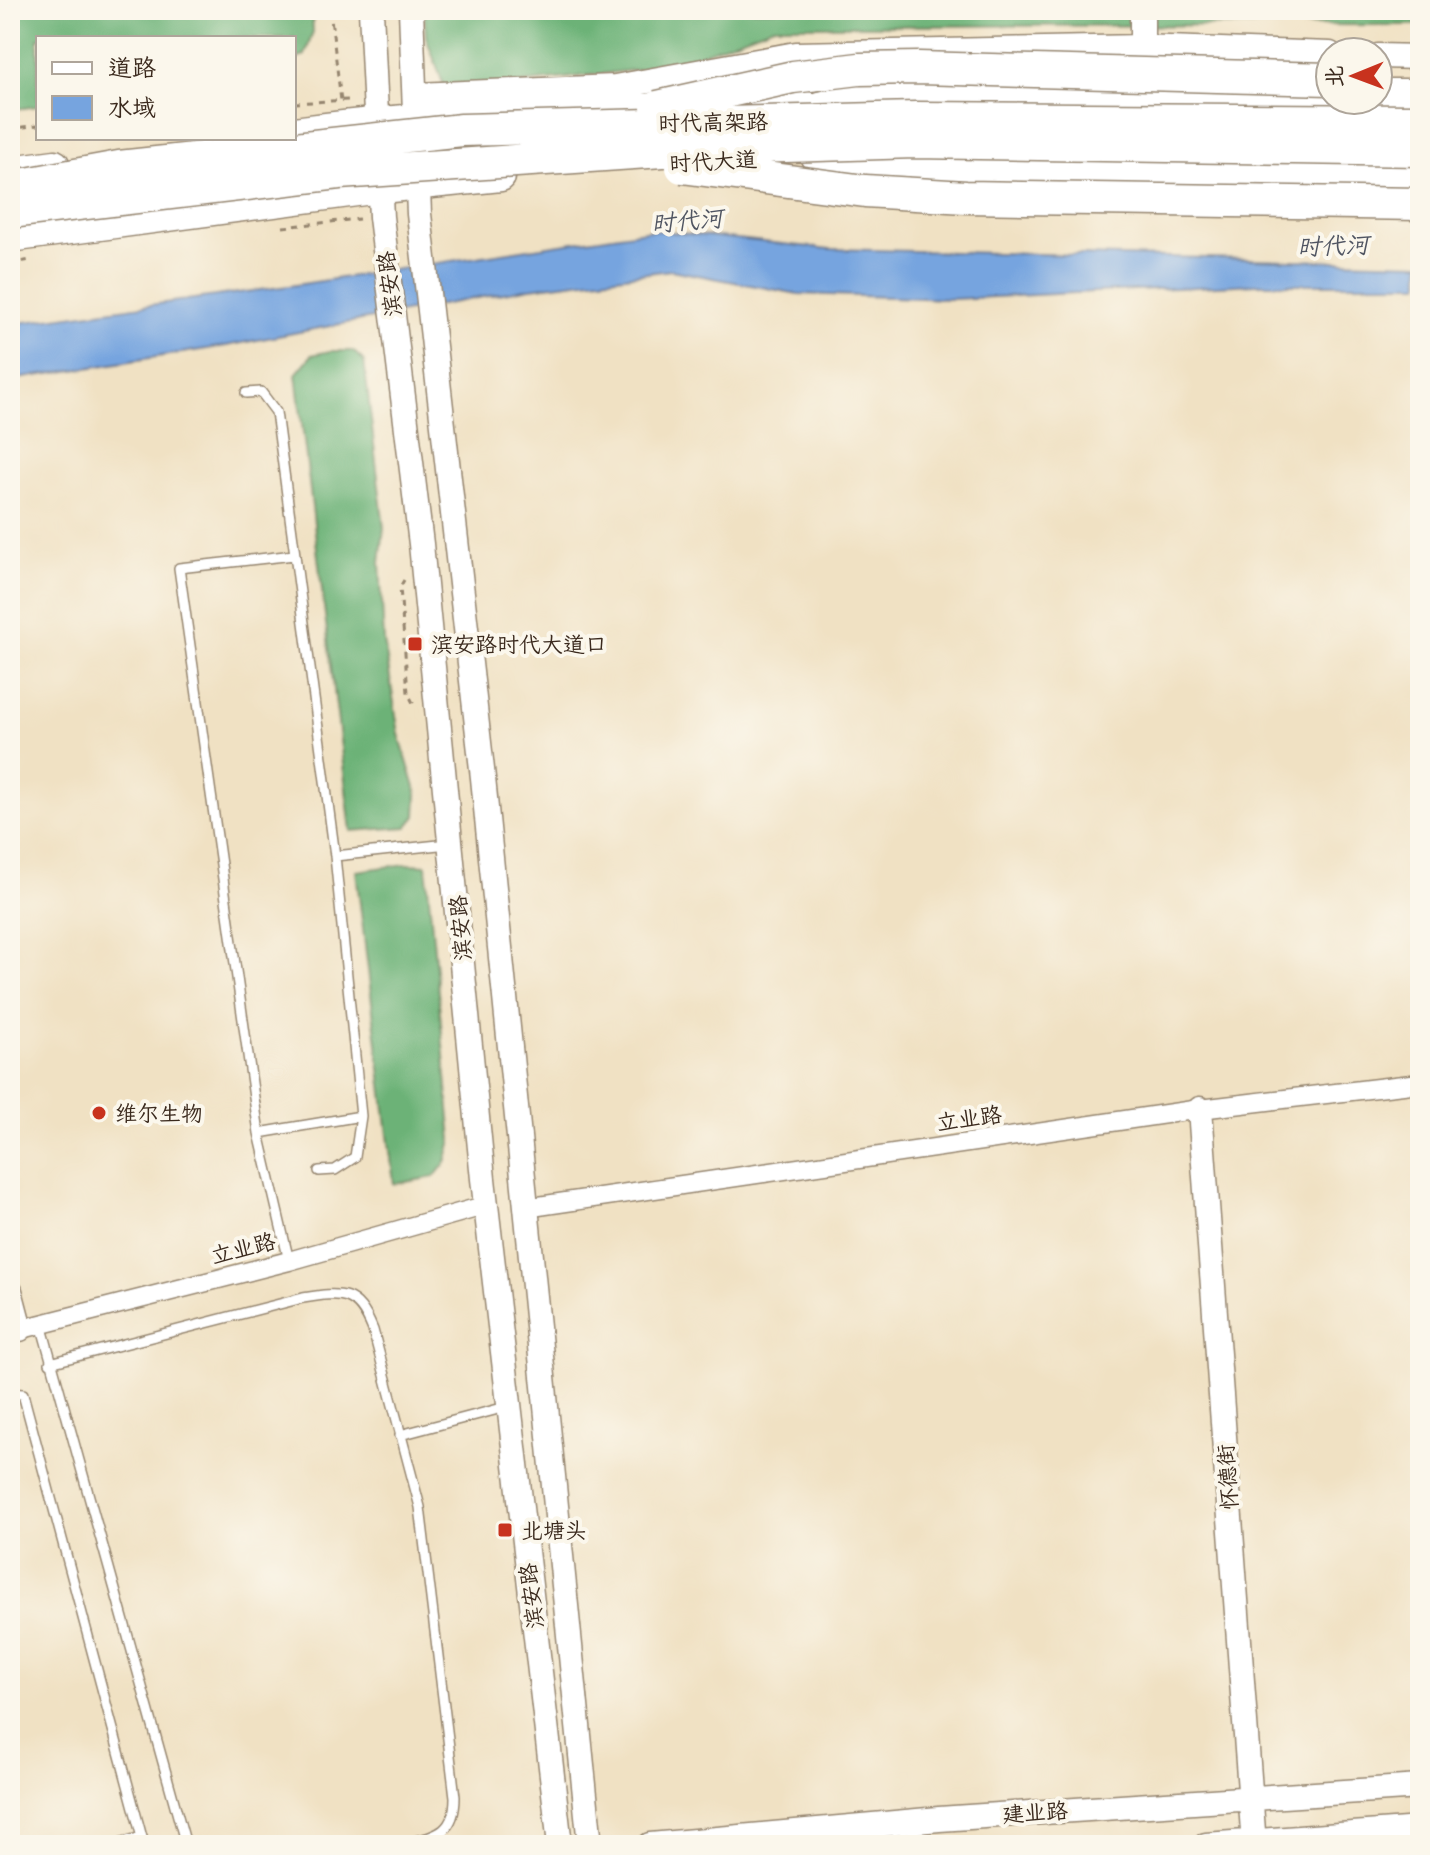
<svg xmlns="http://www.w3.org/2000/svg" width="1430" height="1855" font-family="'Patrick Hand','LXGW WenKai TC',sans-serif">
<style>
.forest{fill:#6cb277;stroke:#546e4a;stroke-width:2}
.water{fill:#76a4df;stroke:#58677e;stroke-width:2}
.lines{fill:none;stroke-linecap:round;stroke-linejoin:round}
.lane-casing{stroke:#968670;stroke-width:12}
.street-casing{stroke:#968670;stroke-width:21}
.secondary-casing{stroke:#968670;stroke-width:27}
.primary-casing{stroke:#968670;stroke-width:31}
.highway-casing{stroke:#968670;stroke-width:35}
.path{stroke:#968670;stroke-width:3;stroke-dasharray:6 6;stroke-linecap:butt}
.lane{stroke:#fff;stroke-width:9}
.street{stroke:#fff;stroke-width:18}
.secondary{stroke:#fff;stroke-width:24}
.primary{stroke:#fff;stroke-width:28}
.highway{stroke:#fff;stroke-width:32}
.highway-bridge-casing{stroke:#968670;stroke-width:35;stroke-linecap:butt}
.highway-bridge{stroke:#fff;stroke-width:32}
.poi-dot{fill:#c8321e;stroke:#fbf7ec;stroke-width:3}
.labels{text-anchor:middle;stroke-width:8;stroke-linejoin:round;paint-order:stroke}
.street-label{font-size:22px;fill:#3b2a1e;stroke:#fbf7ec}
.poi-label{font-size:22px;fill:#3b2a1e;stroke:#fbf7ec;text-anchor:start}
.water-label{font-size:24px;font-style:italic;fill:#505562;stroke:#fbf7ec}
</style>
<rect width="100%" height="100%" fill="#fbf7ec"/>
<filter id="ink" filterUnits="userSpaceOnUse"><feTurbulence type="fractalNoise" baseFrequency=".0125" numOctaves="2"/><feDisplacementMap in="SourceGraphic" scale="16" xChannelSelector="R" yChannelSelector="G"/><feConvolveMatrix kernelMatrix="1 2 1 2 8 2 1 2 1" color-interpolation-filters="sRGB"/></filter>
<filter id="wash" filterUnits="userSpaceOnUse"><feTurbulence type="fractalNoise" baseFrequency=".006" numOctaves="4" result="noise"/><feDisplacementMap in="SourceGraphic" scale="32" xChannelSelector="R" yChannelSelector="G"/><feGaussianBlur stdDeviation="1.8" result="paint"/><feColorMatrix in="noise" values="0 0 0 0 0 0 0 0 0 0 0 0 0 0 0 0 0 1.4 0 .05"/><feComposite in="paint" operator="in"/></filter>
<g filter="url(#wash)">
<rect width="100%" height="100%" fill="#f0e1c3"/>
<!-- forest -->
<path class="forest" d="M10 10H312L313 32 305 55 294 61V38H38V106L10 110Z
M424 10H1420V25L774 26 669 66 446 92 426 37Z
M330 351H353L364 361 384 528 380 563 384 641 399 734 417 794 416 816 407 827 351 831 296 374 312 355Z
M407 864 426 865 452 1140 446 1162 434 1177 394 1184 356 871Z"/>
<!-- water -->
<path class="water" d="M652 230 830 249 1420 263V284H1257L952 299 798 294 671 270 530 288 226 346 10 380V324L289 286Z"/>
</g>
<g filter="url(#ink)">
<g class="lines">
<!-- lane casing -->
<g class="lane-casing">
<path id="lane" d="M246 393 261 392 276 412 335 856 361 1116 355 1157 335 1170 319 1171
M335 856 448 844
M259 1133 361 1116
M289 1261 259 1133 179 568 294 555
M41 1324 186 1845
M50 1363 303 1298C342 1292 357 1290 373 1330L420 1507 455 1797C455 1837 432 1836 399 1845
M10 1393 23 1394 144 1845
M400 1435 506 1407
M112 1845 142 1837"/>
</g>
<!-- street casing -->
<g class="street-casing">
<path id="street" d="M525 1208 1200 1109 1420 1083
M10 1332 289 1261 487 1205"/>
</g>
<!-- secondary casing -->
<g class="secondary-casing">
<path id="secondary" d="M371 10 381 217 421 544 483 1179 560 1845
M411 10 419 214 483 778 590 1845
M1142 10V47
M1378 56 1420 57
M416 95 615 87 796 54 1142 47 1330 54
M1200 1109 1254 1845
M10 1291 20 1329
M650 1845 939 1819 1420 1787
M1206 1845 1420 1829"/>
</g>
<!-- primary casing -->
<g class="primary-casing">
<path id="primary" d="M820 106 871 94 923 93
M294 131C465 108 635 107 807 106
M814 156 867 170 903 173
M10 170 55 164
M10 238 372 190 501 177"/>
</g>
<!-- highway casing -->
<g class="highway-casing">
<path id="highway" d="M923 93 1330 95
M1378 95H1420
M903 173 1420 179"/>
</g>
<!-- path -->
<path class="path" d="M330 10 341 101
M294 103 348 100
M10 129 38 125
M283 227 359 219
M10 264 30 260
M404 580 400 587 408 693 414 705"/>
<!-- lane -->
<use href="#lane" class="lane"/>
<!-- street -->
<use href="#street" class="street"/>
<!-- secondary -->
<use href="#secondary" class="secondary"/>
<!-- primary -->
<use href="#primary" class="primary"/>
<!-- highway -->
<use href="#highway" class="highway"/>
<!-- highway-bridge casing -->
<g class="highway-bridge-casing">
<path id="highway-bridge" d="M657 107 793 77 859 69 919 68 1330 79
M682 167 865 191 966 197 1420 204
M10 187 119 167 462 130 916 118 1420 121
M10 212 339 173 692 149 915 142 1420 150"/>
</g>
<!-- highway-bridge -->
<use href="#highway-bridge" class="highway-bridge"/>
</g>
</g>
<!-- markers -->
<g class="poi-dot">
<rect x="407" y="636" width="16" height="16" rx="4"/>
<circle cx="99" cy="1113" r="8"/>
<rect x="497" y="1522" width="16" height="16" rx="4"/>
</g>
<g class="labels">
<!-- street labels -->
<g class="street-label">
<text transform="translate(713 122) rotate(-1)" y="8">时代高架路</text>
<text transform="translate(713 161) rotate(-3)" y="8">时代大道</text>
<text transform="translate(389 284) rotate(-97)" y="8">滨安路</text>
<text transform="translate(460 928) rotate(-95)" y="8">滨安路</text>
<text transform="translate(969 1118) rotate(-8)" y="8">立业路</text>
<text transform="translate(243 1248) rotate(-14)" y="8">立业路</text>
<text transform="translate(1227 1477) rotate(-94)" y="8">怀德街</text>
<text transform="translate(531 1596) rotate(-97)" y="8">滨安路</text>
<text transform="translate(1035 1812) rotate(-4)" y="8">建业路</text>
</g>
<!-- poi labels -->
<g class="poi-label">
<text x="431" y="652">滨安路时代大道口</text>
<text x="115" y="1121">维尔生物</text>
<text x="521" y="1538">北塘头</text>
</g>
<!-- water labels -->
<g class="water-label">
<text transform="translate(687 221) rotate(-5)" y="8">时代河</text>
<text transform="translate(1333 246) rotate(-2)" y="8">时代河</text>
</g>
</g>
<!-- margin -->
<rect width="1430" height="1855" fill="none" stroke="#fbf7ec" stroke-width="40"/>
<!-- legend -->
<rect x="36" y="36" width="260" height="104" fill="#fbf7ec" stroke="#aea59a" stroke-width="2"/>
<rect x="52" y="62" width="40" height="12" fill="#ffffff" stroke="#aea59a" stroke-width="2"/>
<text x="108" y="76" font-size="24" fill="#3b2a1e">道路</text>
<rect x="52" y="96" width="40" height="24" fill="#76a4df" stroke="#aea59a" stroke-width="2"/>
<text x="108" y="116" font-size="24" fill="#3b2a1e">水域</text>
<!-- north arrow -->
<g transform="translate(1354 76) rotate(269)"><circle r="38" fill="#fbf7ec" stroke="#aea59a" stroke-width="2"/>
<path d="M0-6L14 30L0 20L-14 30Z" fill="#c8321e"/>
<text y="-12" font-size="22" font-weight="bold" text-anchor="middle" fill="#3b2a1e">北</text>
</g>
</svg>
